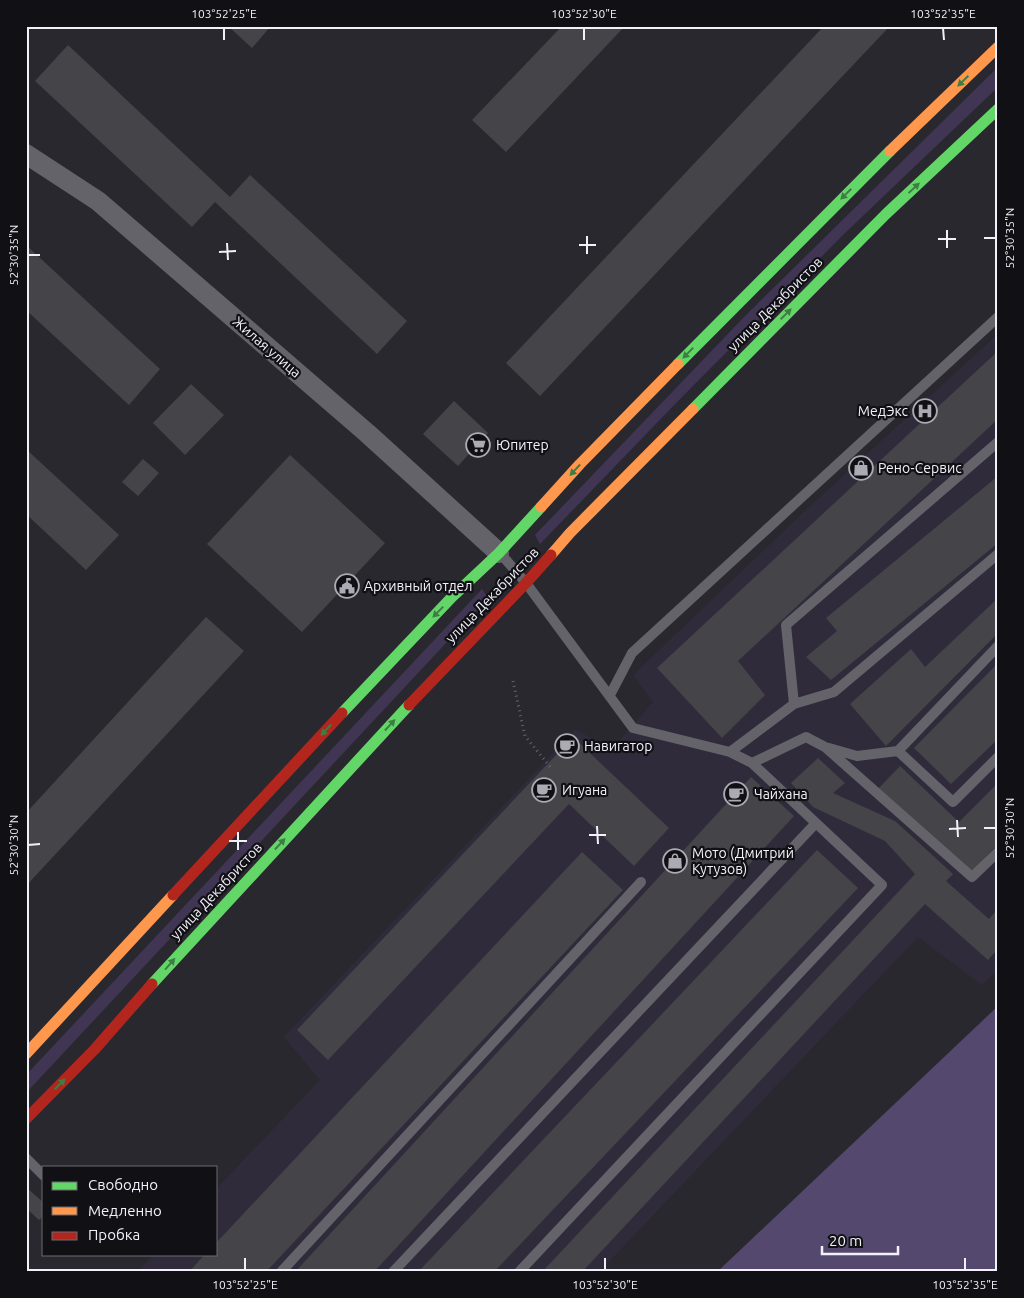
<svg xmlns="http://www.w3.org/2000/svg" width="1024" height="1298" font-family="Ubuntu,sans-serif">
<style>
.built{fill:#2f2b3b}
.green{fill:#403654}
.forest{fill:#54486e}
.building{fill:#454449}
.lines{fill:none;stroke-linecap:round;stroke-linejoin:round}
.path{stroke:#67666b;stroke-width:3;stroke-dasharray:1 4;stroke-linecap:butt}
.lane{stroke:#65636a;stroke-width:10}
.street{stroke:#65636a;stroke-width:20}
.fast{stroke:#63d668;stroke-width:11}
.slow{stroke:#ff974d;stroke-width:11}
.jam{stroke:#b3261e;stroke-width:11}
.oneway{fill:#3e7d43}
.ticks{fill:none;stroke:#f2f0f9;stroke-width:2}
.labels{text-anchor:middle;stroke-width:4.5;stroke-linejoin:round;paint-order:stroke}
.street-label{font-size:14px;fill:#f2f0f9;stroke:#111015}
.poi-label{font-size:14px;fill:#f2f0f9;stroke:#111015;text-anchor:start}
.neatline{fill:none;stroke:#f2f0f9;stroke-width:2}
.ticks-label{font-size:12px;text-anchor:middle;fill:#f2f0f9}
</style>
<rect width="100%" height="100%" fill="#2a282f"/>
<!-- built -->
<path class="built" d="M998 334V969L982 985 918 937 599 1272H137L154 1254H216V1189L320 1080 284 1037 575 730 613 748 653 702 633 675 807 509Z"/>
<!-- green -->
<path class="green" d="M998 67V87L845 233 677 402 540 544 535 535 747 314Z
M482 589 488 598 26 1093V1075Z"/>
<!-- forest -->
<path class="forest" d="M998 1006V1272H717Z"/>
<!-- building -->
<path class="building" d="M228 26H271L252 48Z
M562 26H625L506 152 472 120Z
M824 26H890L540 396 506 363Z
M68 45 230 197 250 175 407 321 377 354 215 202 192 227 35 81Z
M26 245 160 369 129 405 26 310Z
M998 351V419L738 661 765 695 722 738 657 668Z
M191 384 224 415 185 455 153 423Z
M454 401 488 433 458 466 423 434Z
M26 449 119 535 86 570 26 514Z
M290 455 385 543 302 632 207 544Z
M143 459 159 473 138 496 122 482Z
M998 476V543L831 680 806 657 837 631 826 618Z
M998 598V633L886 746 850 704 911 649 925 667Z
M206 617 244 651 26 886V813Z
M998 663V739L951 784 914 748Z
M573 737 669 828 634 866 569 804 328 1060 297 1030Z
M818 758 845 783 833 793 895 821 953 874 946 881 989 919 998 909V949L988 960 925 904 582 1272H542L915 874 885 841 813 807 791 783Z
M900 766 959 822 998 783V844L972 871 878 789Z
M751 777 794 816 374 1272H295Z
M817 850 858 888 494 1272H418Z
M582 852 623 890 266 1272H189L205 1254H216V1243Z
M27 1188 44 1203V1215L39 1220 26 1208Z"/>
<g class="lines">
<!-- path -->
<path class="path" d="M513 681 525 736 552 769"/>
<!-- lane -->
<path class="lane" d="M500 553 526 583 633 728 730 752 752 763 806 737 825 747 972 877 998 852
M610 695 632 653 998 317
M794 704 786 625 998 442
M829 748 857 756 898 751 998 646
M898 751 953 802 998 757
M730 752 794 704 834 692 998 554
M26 1158 44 1176
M281 1272 641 882
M393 1272 816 823
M519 1272 882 885 752 763"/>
<!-- street -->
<path class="street" d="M26 154 98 201 367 433 499 553"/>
<!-- fast -->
<path class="fast" d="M678 364 890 151
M693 409 886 214 998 109
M342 713 452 597 499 553 541 507
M152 984 409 705"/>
<!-- slow -->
<path class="slow" d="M890 151 998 47
M541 507 580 464 678 364
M551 555 570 533 693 409
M26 1054 173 895"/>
<!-- jam -->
<path class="jam" d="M409 705 526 583 551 555
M173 895 342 713
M26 1119 95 1049 152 984"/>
</g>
<!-- one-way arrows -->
<defs><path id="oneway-solid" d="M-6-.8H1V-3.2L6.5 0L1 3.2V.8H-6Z" transform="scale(1.25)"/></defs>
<g class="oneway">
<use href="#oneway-solid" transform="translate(963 81) rotate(136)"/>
<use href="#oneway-solid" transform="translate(914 188) rotate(-43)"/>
<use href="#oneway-solid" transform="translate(846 194) rotate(135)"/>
<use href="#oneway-solid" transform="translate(786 314) rotate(-45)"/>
<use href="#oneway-solid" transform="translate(688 353) rotate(134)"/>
<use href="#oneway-solid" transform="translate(575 470) rotate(133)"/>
<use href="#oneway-solid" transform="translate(438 612) rotate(134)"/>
<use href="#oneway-solid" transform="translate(390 725) rotate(-47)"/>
<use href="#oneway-solid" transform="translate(326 730) rotate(133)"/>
<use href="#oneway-solid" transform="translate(280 844) rotate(-47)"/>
<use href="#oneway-solid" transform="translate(170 964) rotate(-49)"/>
<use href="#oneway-solid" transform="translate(60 1084) rotate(-45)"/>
</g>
<!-- ticks -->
<path class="ticks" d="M224 28V40M584 28V40M943 28 944 40M947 230V248M587 236V254M984 238H996M938 239H956M227 243 228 260M579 245H596M219 252 236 251M28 255H40M957 820 958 837M597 826 598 844M984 828H996M949 829 966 828M238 832V850M589 835H606M229 841H247M28 845 40 844M245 1258V1270M605 1258V1270M965 1258V1270"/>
<!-- icons -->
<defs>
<g id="hospital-ring" transform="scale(1.25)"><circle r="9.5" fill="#111015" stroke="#acaab2" stroke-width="1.5"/><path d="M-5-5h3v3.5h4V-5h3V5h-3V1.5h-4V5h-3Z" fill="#acaab2"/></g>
<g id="supermarket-ring" transform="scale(1.25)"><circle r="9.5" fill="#111015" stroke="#acaab2" stroke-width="1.5"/><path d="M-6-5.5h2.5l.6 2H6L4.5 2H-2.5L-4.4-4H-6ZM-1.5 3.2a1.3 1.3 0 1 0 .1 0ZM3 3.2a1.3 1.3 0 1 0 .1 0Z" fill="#acaab2"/></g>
<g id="shop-ring" transform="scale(1.25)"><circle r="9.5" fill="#111015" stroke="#acaab2" stroke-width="1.5"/><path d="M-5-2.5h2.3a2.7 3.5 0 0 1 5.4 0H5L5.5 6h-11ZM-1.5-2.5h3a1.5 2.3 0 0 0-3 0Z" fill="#acaab2"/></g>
<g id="civic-ring" transform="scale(1.25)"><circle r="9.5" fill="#111015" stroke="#acaab2" stroke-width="1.5"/><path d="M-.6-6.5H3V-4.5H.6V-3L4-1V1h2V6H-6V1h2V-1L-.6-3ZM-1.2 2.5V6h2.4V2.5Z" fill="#acaab2"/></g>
<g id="cafe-ring" transform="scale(1.25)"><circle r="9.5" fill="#111015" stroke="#acaab2" stroke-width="1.5"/><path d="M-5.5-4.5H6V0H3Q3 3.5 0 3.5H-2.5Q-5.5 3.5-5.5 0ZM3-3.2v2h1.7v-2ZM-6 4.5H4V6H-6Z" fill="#acaab2"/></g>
</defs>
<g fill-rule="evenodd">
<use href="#hospital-ring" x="925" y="411"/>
<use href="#supermarket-ring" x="478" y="445"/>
<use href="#shop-ring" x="861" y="468"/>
<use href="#civic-ring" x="347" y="586"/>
<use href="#cafe-ring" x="567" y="746"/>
<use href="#cafe-ring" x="544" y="790"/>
<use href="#cafe-ring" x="736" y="794"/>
<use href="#shop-ring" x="675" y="861"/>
</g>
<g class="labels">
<!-- street labels -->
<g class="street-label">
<text transform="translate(775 304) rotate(-45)" y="5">улица Декабристов</text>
<text transform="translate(267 347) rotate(41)" y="5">Жилая улица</text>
<text transform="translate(492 595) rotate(-46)" y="5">улица Декабристов</text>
<text transform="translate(216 891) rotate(-47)" y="5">улица Декабристов</text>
</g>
<!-- poi labels -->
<g class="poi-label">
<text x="908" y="416" text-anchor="end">МедЭкс</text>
<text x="496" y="450">Юпитер</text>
<text x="878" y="473">Рено-Сервис</text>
<text x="364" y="591">Архивный отдел</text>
<text x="584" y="751">Навигатор</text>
<text x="562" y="795">Игуана</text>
<text x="754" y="799">Чайхана</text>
<text x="692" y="858">Мото (Дмитрий<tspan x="692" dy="16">Кутузов)</tspan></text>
</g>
</g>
<!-- border -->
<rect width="1024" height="1298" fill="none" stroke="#111015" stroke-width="55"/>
<!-- legend -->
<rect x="42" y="1166" width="175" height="90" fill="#111015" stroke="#6b6a70"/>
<rect x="52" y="1182" width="25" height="8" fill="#63d668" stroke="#6b6a70"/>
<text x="88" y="1190" font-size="15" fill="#f2f0f9">Свободно</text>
<rect x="52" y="1207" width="25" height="8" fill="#ff974d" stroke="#6b6a70"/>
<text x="88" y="1216" font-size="15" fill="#f2f0f9">Медленно</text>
<rect x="52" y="1232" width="25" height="8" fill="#b3261e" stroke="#6b6a70"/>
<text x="88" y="1240" font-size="15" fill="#f2f0f9">Пробка</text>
<!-- scale -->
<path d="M822 1246v8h76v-8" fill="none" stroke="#f2f0f9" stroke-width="2.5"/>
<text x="829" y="1246" font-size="15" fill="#f2f0f9" stroke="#111015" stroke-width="4" paint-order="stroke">20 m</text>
<rect x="28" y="28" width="968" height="1242" class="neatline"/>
<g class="ticks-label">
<text x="224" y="18">103°52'25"E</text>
<text x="584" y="18">103°52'30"E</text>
<text x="943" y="18">103°52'35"E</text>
<text transform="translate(1010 238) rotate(-90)" y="4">52°30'35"N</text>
<text transform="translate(14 255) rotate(-90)" y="4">52°30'35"N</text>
<text transform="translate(1010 828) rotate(-90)" y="4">52°30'30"N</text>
<text transform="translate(14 845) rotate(-90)" y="4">52°30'30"N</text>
<text x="245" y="1289">103°52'25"E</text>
<text x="605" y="1289">103°52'30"E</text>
<text x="965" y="1289">103°52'35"E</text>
</g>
</svg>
